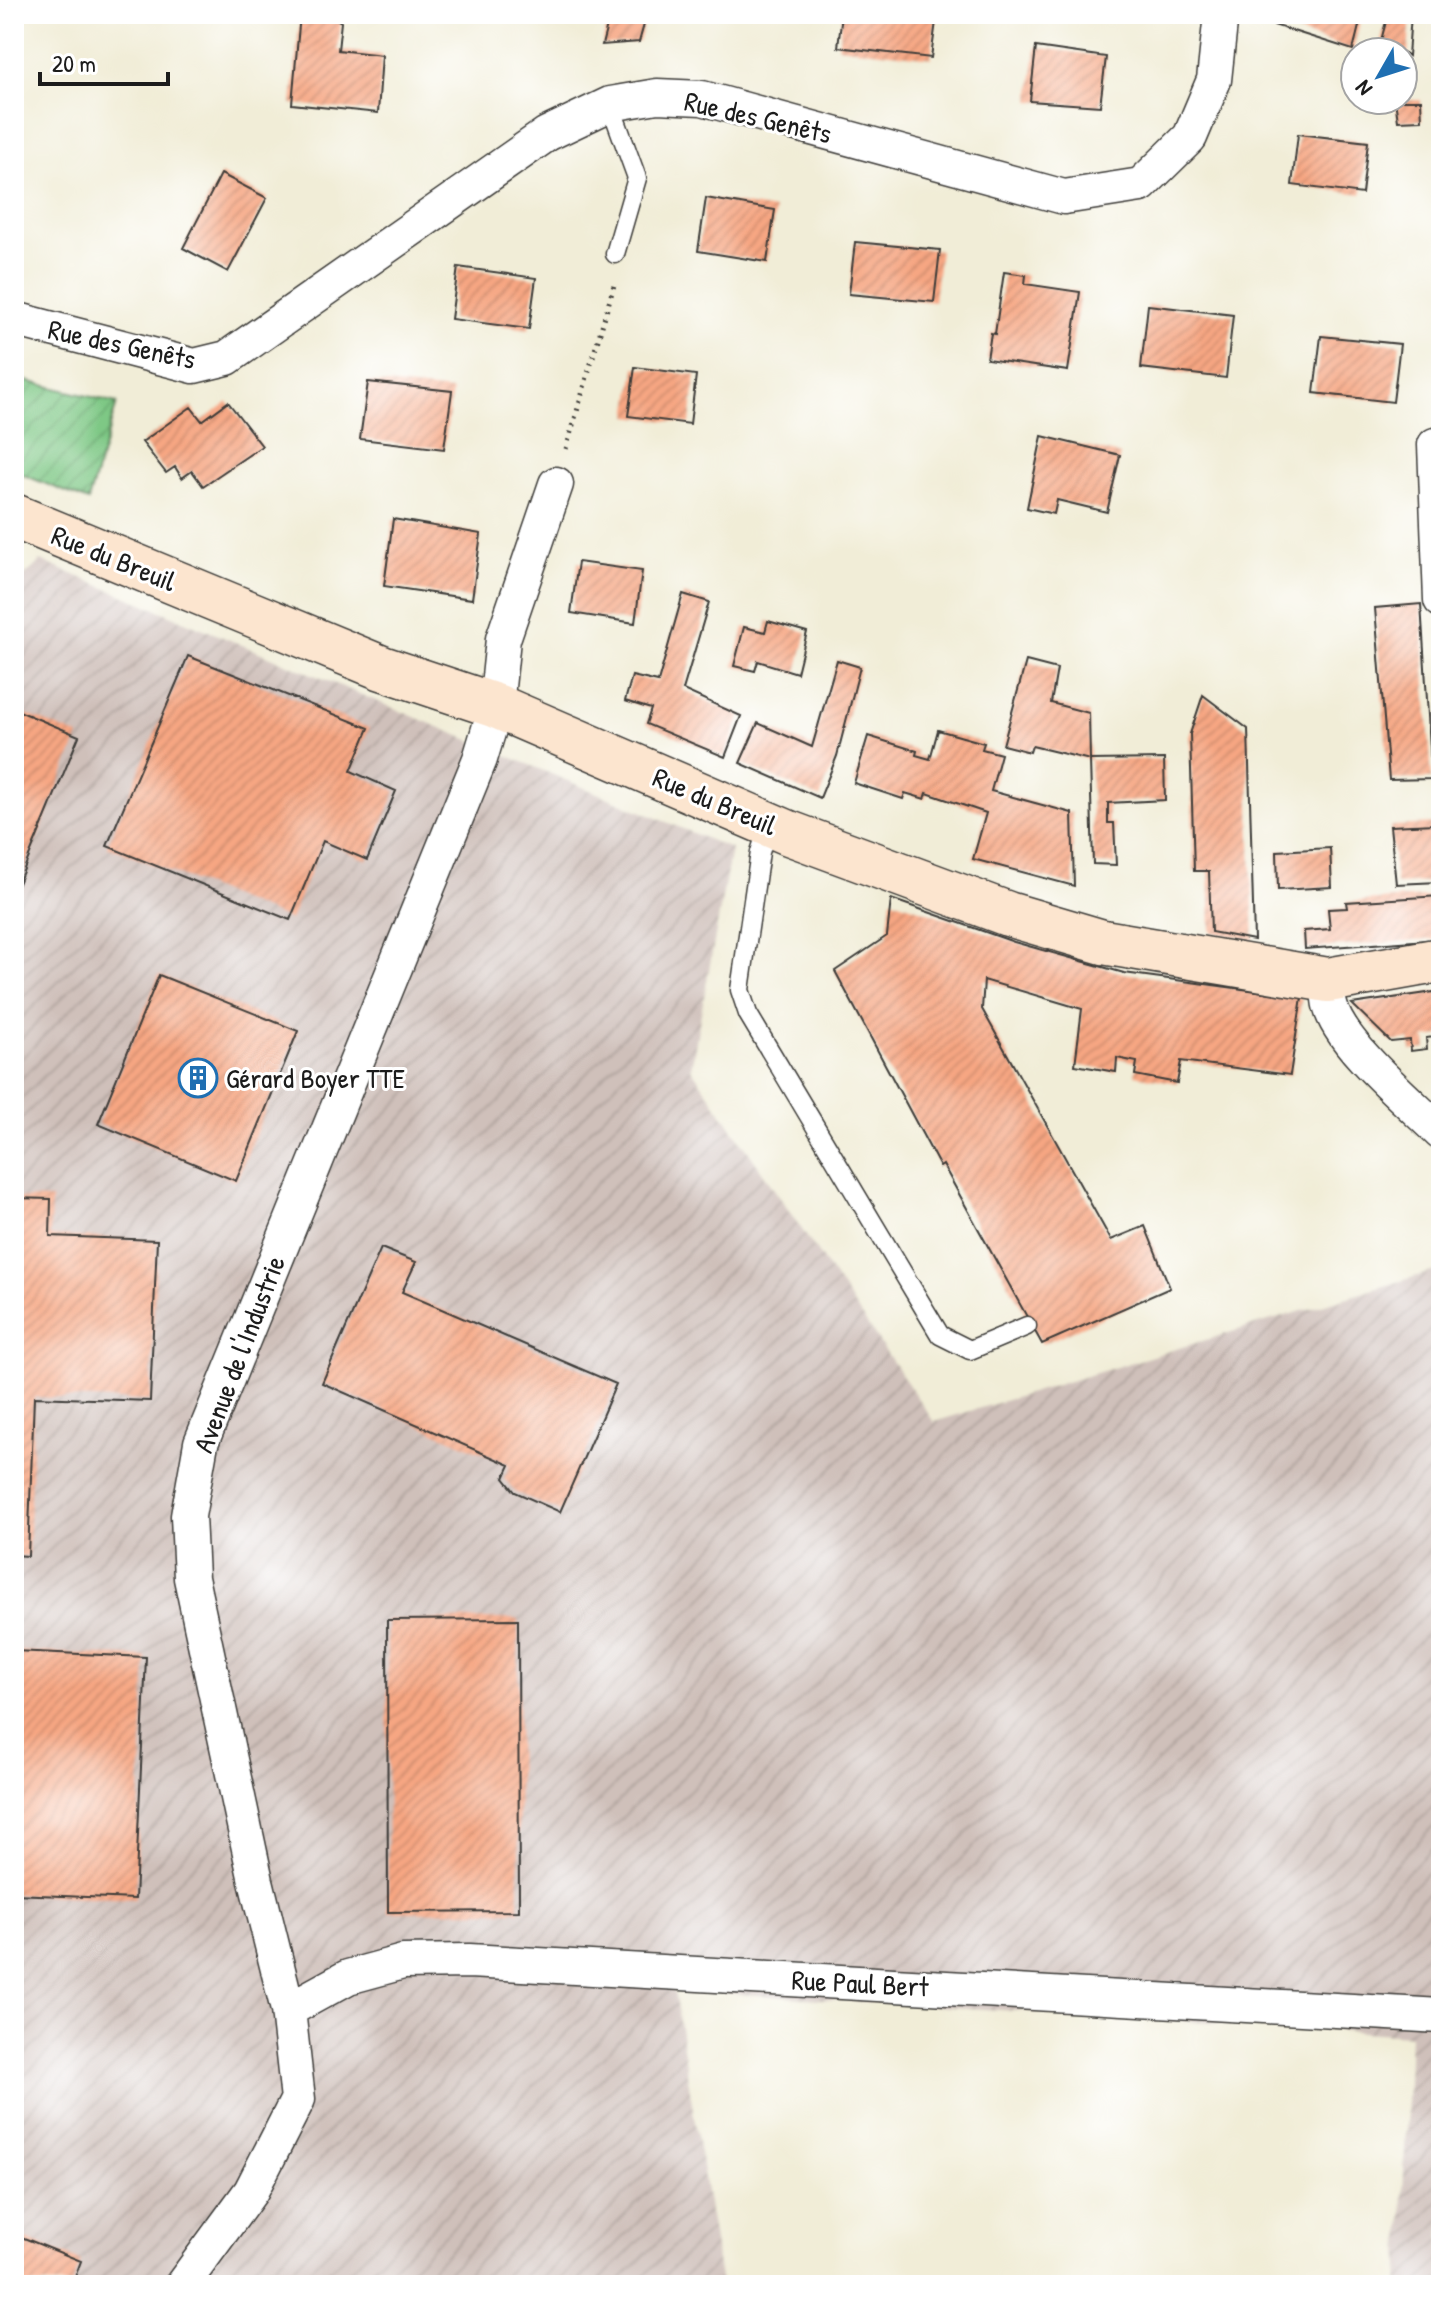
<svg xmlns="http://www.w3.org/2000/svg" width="1455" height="2299" font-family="'Patrick Hand',sans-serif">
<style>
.industrial{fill:url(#industrial-furrows)}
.garden{fill:url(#garden-furrows);stroke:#4d7250;stroke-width:2}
.building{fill:url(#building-hatch)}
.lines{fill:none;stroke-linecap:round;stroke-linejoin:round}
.lane-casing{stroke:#3c3b38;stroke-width:21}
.street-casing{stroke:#3c3b38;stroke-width:37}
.secondary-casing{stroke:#3c3b38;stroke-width:47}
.path{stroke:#3c3b38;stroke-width:5;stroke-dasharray:2 6;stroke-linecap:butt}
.lane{stroke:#fff;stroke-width:18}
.street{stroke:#fff;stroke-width:34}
.secondary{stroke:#fce5cf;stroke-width:44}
.labels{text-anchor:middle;stroke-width:6;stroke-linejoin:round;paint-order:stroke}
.street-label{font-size:28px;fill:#1c1c1c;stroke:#fff}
.poi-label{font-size:28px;fill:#1c1c1c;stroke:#fff;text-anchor:start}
</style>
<defs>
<pattern id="industrial-furrows" width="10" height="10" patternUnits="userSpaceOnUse" patternTransform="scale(2)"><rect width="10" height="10" fill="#cfc0ba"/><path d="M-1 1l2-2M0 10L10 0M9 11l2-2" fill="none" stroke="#b1a49f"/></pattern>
<pattern id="garden-furrows" width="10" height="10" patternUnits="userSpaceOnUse" patternTransform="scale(2)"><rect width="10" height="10" fill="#7ec885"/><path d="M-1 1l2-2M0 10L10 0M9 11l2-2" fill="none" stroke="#6cab72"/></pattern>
<pattern id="building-hatch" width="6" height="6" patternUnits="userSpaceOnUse" patternTransform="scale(2)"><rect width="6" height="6" fill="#f6a682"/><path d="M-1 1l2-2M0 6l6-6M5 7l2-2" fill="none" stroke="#d28e70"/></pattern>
</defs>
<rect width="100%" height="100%" fill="#fff"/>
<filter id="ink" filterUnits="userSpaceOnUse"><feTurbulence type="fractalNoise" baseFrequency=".0125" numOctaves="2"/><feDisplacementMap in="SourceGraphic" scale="16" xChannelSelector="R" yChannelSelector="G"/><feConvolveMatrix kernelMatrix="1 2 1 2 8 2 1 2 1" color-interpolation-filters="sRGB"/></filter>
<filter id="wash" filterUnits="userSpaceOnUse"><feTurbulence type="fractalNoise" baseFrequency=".006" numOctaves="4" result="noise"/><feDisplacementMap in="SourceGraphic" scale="32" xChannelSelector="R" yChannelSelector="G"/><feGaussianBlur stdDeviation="1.8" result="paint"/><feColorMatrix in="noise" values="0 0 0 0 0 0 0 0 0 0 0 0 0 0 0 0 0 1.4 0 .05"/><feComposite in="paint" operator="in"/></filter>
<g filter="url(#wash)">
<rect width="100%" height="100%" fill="#f1edd7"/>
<!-- industrial -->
<path class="industrial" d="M41 561 731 849 691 1068 934 1422 1441 1269V2285H1399L1410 2035 674 1990 721 2285H14V586Z"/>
<!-- garden -->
<path class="garden" d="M14 378 117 403 88 501 14 471Z"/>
<g id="blocks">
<!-- building -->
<path class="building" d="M300 14H328L341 22 338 50 382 55 378 113 292 104Z
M610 14H647L639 42 602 45Z
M842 14H937L931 58 838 47Z
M1277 14H1362L1353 50 1274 25Z
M1388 14H1411L1408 56 1403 52H1378Z
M1036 47 1106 57 1100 106 1030 101Z
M1395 100H1421L1422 120 1398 121Z
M1298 134 1368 142 1362 194 1292 185Z
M221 174 267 198 228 272 183 248Z
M706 198 775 210 767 262 698 251Z
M855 242 940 250 934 302 849 294Z
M458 267 536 278 529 329 451 319Z
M1004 272 1026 275 1025 284 1080 292 1068 371 987 359 991 333 995 334Z
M1148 305 1233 315 1226 378 1141 368Z
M1321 336 1400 344 1393 402 1314 393Z
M635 367 696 375 690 424 628 416Z
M368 382 452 391 444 449 360 439Z
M228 402 262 446 203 486 192 471 182 478 175 467 166 473 142 442 191 407 202 421Z
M1042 436 1120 455 1107 512 1057 500 1054 514 1027 508Z
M393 519 481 534 472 599 384 586Z
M578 562 642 571 635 623 571 613Z
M683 594 709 602 683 690 741 716 725 757 646 724 651 709 625 701 632 676 658 682Z
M1421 604 1432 779 1389 780 1375 608Z
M768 621 807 632 797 673 758 661 755 671 734 666 744 627 765 632Z
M188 656 369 728 351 771 396 791 367 860 323 841 290 920 107 846Z
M837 660 860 667 837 756 820 798 740 763 758 723 812 747Z
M1026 661 1057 669 1051 703 1089 713 1090 760 1032 746 1030 752 1003 745Z
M1203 695 1248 729 1254 940 1211 932 1209 871H1194L1190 734Z
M14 709 79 736 14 893Z
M938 730 984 743 982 749 1001 754 991 791 1072 813 1074 886 973 859 986 813 927 793 925 799 905 793 903 799 854 783 868 736 917 751 916 755 930 759Z
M1164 759 1165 800 1108 803V823H1114L1116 865 1093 864 1090 760Z
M1435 824 1439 882 1396 884 1390 826Z
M1330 848 1332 887 1278 890 1277 851Z
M1440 896 1441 939 1305 949 1304 931 1330 929 1328 909 1347 908 1346 902Z
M891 899 1014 942 1124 973 1302 997 1290 1075 1181 1061 1177 1083 1135 1075 1137 1062 1117 1058 1116 1072 1075 1065 1082 1009 984 980 982 1009 1111 1240 1145 1226 1170 1288 1042 1344 943 1165 940 1167 835 971 887 936Z
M159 975 298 1031 236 1181 98 1124Z
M1441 991V1036L1426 1038 1427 1049 1411 1051 1410 1040 1391 1042 1352 1004Z
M14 1198 51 1199 50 1236 157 1240 150 1401 34 1397 28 1556 14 1555Z
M381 1248 416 1262 402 1292 616 1384 560 1512 515 1492 504 1478 510 1465 322 1383Z
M518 1619 519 1911 388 1912 387 1620Z
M14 1651 146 1657 135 1899 14 1894Z
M14 2234 81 2261 72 2285H14Z"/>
</g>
</g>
<g filter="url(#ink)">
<use href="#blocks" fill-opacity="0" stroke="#3c3b38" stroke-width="2"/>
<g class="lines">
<!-- lane casing -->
<g class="lane-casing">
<path id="lane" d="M610 104 637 178 615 254
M769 825 760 852 740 990 748 1014 940 1335 970 1350 1027 1326"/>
</g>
<!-- street casing -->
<g class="street-casing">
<path id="street" d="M14 319 194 366 227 358 547 134 610 104 657 96 702 98 1064 197 1141 185 1190 137 1214 80 1221 14
M1435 445 1441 600
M1328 980C1329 988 1328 998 1330 1005 1339 1044 1412 1104 1441 1133
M288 2010 348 1977 403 1962 469 1961 1441 2016
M182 2285 251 2191 298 2099 288 2010 256 1881 191 1578 188 1516 201 1443 480 759 496 706 503 639 556 484"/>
</g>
<!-- secondary casing -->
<g class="secondary-casing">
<path id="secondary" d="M14 516 382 668 496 706 789 833 1008 914 1103 942 1328 980 1441 960"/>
</g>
<!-- path -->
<path class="path" d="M566 449 614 285"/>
<!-- lane -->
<use href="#lane" class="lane"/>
<!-- street -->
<use href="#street" class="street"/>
<!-- secondary -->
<use href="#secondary" class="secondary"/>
</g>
</g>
<!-- icons -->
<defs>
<g id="building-ring" transform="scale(2)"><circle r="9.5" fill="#fff" stroke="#1f6fb2" stroke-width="1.5"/><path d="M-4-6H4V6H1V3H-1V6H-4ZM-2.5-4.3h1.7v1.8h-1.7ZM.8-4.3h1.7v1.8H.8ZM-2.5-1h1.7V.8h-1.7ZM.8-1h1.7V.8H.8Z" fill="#1f6fb2"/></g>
</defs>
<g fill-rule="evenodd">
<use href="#building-ring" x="198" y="1078"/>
</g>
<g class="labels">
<!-- street labels -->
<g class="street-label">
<text transform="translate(758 117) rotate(13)" y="10">Rue des Genêts</text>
<text transform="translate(122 344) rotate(12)" y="10">Rue des Genêts</text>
<text transform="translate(114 558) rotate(22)" y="10">Rue du Breuil</text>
<text transform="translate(715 801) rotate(23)" y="10">Rue du Breuil</text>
<text transform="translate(239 1354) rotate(-69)" y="10">Avenue de l'Industrie</text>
<text transform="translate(860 1983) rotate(3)" y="10">Rue Paul Bert</text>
</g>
<!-- poi labels -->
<g class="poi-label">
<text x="226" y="1088">Gérard Boyer TTE</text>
</g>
</g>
<!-- margin -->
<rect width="1455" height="2299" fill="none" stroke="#fff" stroke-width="48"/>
<!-- north arrow -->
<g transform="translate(1379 76) rotate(231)"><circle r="38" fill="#ffffff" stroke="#a4a4a4" stroke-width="2"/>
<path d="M0-6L14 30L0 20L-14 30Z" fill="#1f6fb2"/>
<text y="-12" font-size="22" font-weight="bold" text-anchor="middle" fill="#1c1c1c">N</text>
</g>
<!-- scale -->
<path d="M40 72v12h128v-12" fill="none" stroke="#1c1c1c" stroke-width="4"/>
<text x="52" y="72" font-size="24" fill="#1c1c1c" stroke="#ffffff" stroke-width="6" paint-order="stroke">20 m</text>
</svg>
